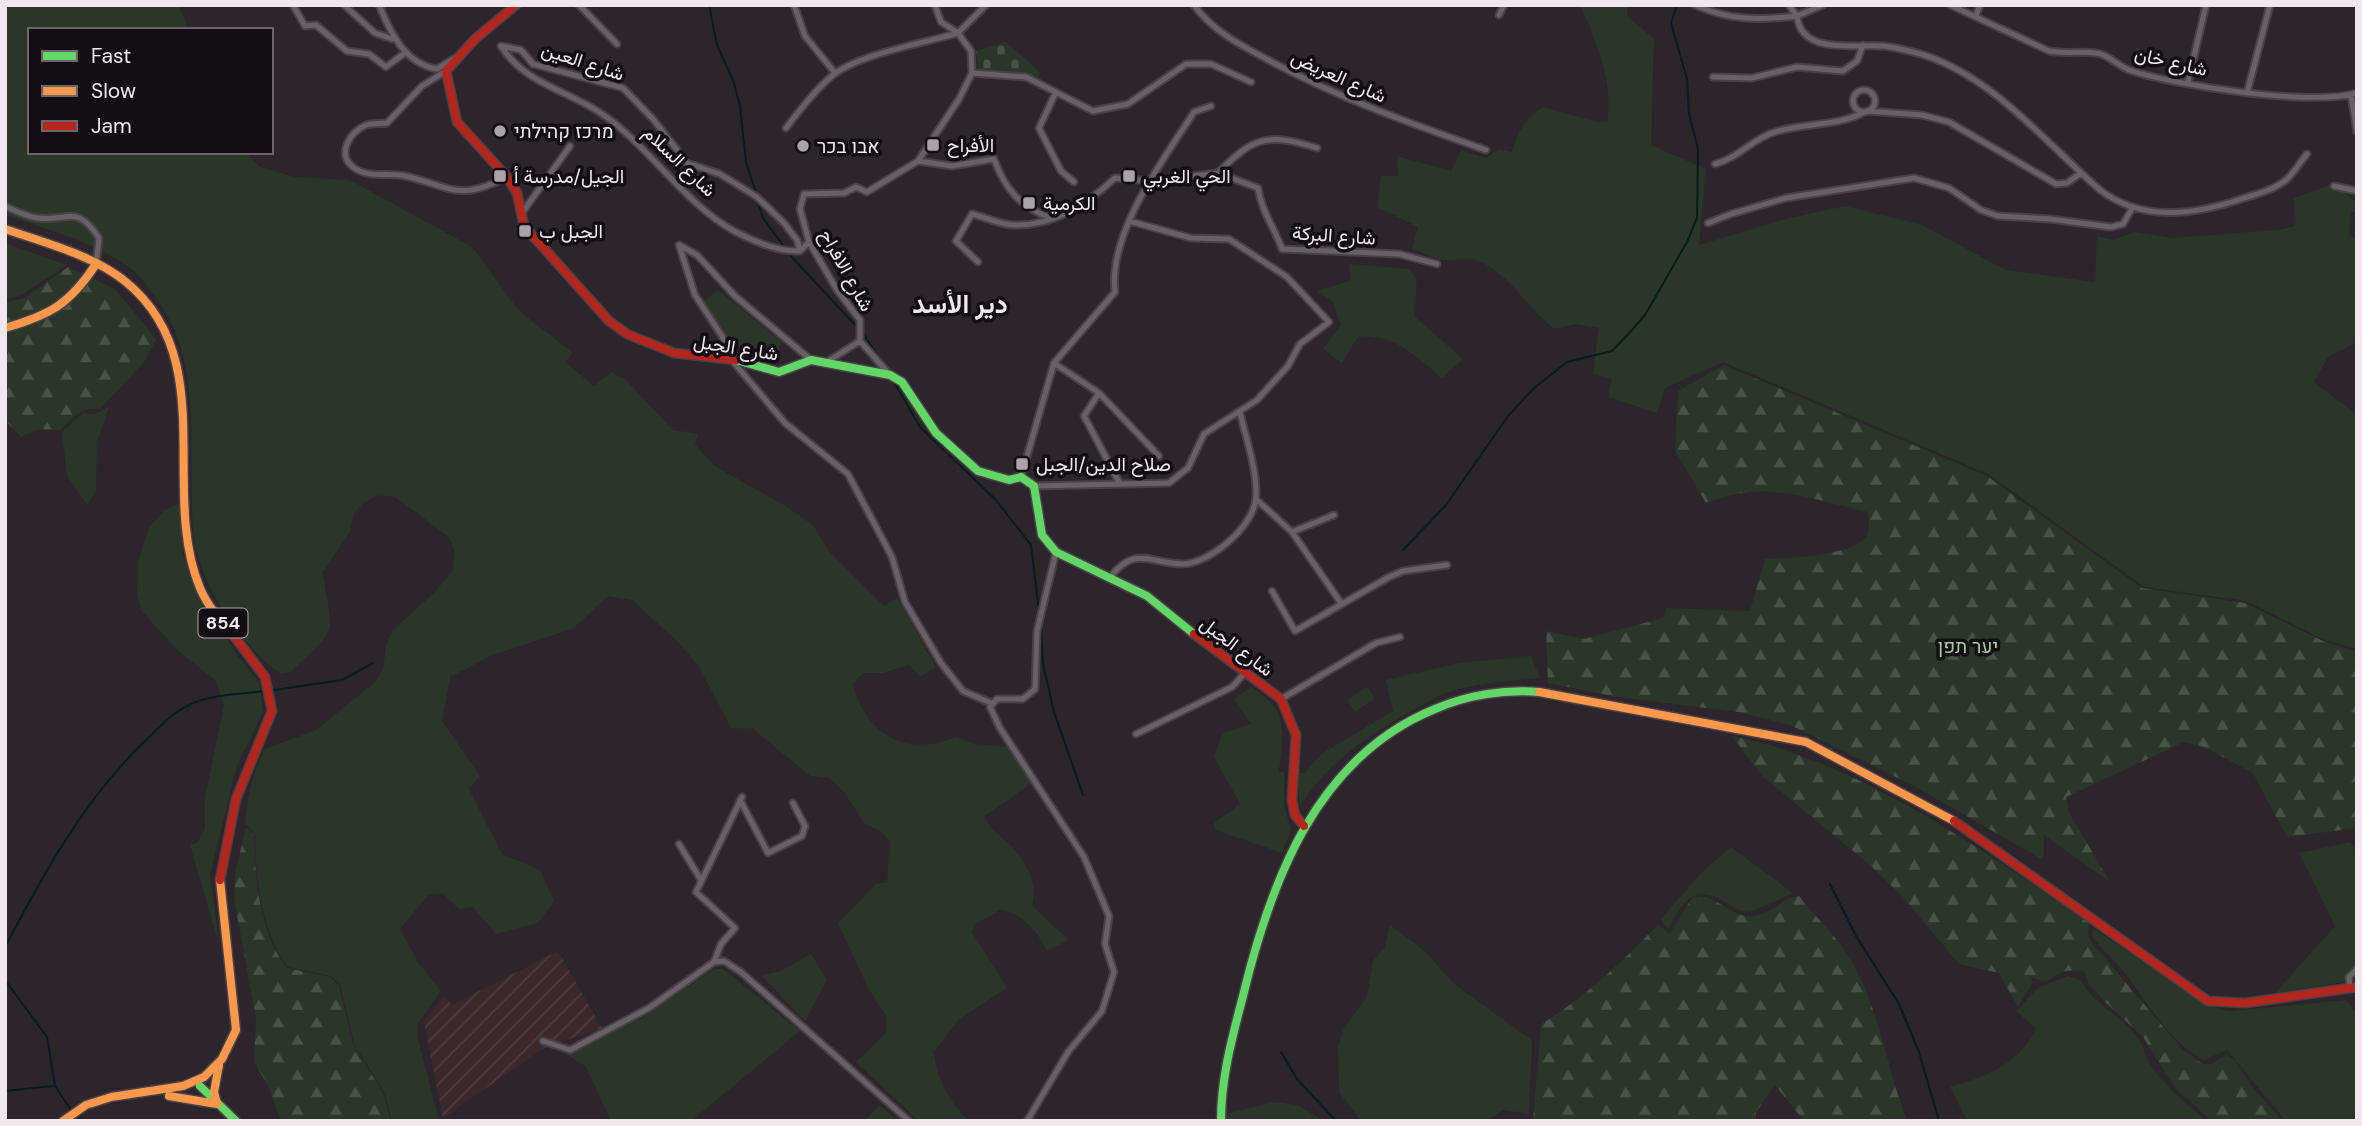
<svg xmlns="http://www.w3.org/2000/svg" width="2362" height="1126" font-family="'DM Sans',Vazirmatn,Heebo,sans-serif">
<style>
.industrial{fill:url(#industrial-furrows)}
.grass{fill:#293628}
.forest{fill:url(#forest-firs)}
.cemetery{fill:url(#cemetery-stones)}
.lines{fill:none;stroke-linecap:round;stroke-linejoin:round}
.stream{stroke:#061d20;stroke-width:2}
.street-casing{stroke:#484247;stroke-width:9}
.fast-casing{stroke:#484247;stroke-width:11}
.slow-casing{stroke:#484247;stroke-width:11}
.jam-casing{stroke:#484247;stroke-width:11}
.street{stroke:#676166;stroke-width:5}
.fast{stroke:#63d668;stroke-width:8}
.slow{stroke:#ff974d;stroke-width:8}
.jam{stroke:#b3261e;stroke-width:8}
.poi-dot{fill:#aba3aa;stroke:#130e13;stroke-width:2.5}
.labels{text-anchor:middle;stroke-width:7;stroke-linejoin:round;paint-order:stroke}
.shield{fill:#130e13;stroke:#aea6ad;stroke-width:2}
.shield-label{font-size:18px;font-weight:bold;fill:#f0e7ef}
.street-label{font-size:19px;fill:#f0e7ef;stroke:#130e13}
.poi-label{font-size:19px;fill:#f0e7ef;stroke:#130e13;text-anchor:start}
.park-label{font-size:19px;fill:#a6cba1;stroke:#130e13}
.district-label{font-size:26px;font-weight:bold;fill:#f0e7ef;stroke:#130e13}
</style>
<defs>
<pattern id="industrial-furrows" width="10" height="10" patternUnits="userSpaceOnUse" patternTransform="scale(1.75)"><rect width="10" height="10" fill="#3a282b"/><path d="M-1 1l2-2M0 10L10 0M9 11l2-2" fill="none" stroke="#4d3d40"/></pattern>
<pattern id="forest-firs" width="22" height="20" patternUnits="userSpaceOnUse" patternTransform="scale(1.75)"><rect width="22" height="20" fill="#293628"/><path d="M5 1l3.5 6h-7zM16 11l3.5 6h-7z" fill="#485348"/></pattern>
<pattern id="cemetery-stones" width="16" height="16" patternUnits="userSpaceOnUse" patternTransform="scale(1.75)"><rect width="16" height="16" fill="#293628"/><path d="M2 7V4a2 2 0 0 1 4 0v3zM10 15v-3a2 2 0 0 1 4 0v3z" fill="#485348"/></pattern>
</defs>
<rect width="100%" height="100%" fill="#2c252b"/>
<!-- industrial -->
<path class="industrial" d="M558 951 602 1028 544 1048 443 1118 424 1022 444 996 452 1005Z"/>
<!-- grass -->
<path class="grass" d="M5 5H179L188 30H30V152H245L260 167 295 177 350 180 472 247 519 311 573 353 565 362 594 386 611 372 626 380 673 430 699 434 695 444 714 466 786 506 813 525 829 551 884 606 897 598 936 667 920 677 909 665 883 673H863L853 684C866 735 906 758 955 737L975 744 1010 747 1033 782 985 816C988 829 997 833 1006 841 1024 857 1039 883 1032 906L1069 940 1047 951C1038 932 1023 915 1002 909L975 924 972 932 1007 988 958 1020 934 1052C936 1077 950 1104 969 1121H919L856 1062 886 1033V1016L868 988 838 923 876 884 887 882 890 842 881 831 865 824 844 792 829 778 810 776 753 729 731 728 698 665 678 642 632 600 608 596 574 628 493 655 450 677 442 721 480 776 469 789 502 854 540 870 554 901 538 923 496 934 473 907 459 909 442 893 428 895 400 929 418 962 441 991 418 1023V1039L439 1121H392L384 1092 354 1044 340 984 331 976 288 967C260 931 256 878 255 834L245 824C248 796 251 775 265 749L316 730 374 683 383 670 386 645 393 630 435 592 453 570 454 549 449 537 395 497 377 495 362 504 353 516 350 532 323 572C324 586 332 615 330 627 328 640 301 661 291 672L281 674C246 650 208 595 197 554 192 535 192 516 192 496 190 426 199 350 152 293 146 285 139 275 131 269 94 242 49 230 5 215Z
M1580 5H1628L1627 16 1654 39 1651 145 1706 169 1699 245 1785 219 1845 206 1922 225 2006 270 2095 282 2097 236 2114 240 2134 232 2173 238 2279 230 2295 226 2294 198 2333 184 2357 203V212H2351L2349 236 2357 238V342L2328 357 2314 382 2357 415V649L2322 639 2246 601 2144 587 1988 474 1723 362 1665 388 1657 413 1608 397 1612 379 1593 374 1599 328 1576 324 1555 329C1527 310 1507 267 1471 259 1462 257 1452 262 1443 260 1433 258 1422 252 1412 249L1418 227 1377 207 1381 176H1398L1397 156 1451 171 1461 150 1486 158 1499 149 1512 152C1518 132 1524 119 1543 107L1597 122H1607C1614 83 1596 41 1580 5Z
M5 243 67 265 21 295 5 300Z
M1349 264 1409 269 1417 279 1414 316 1463 359 1442 378C1416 356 1393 333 1358 337L1342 363 1323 349 1341 325 1332 301 1317 291 1350 281Z
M718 290 782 342 778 351 729 344 726 333 703 301Z
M109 407 97 442 96 491 87 505 67 476 62 432 83 413 95 414Z
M183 502V554L191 578 237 655 260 684 263 712 237 766 210 874 220 948 190 845 197 843 205 829V797L224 706 216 681 176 649 140 609 137 589 138 563 148 529 164 510Z
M1531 656 1540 678C1509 681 1478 683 1449 692 1437 695 1426 704 1415 709 1369 735 1329 761 1300 806L1297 773H1305L1321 754 1393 711 1386 680 1459 663Z
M1251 687C1290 711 1283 731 1279 772H1284V805L1291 830 1282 853 1215 830 1214 823 1240 804 1214 757 1223 733 1251 724 1234 699Z
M1367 687 1375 698 1355 712 1347 700Z
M2350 842 2357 852V980L2275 993 2335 926 2299 853Z
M1731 847 1793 893C1782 897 1755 912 1747 912 1740 912 1734 907 1727 903 1696 884 1683 898 1669 929L1660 920 1701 873Z
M1390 925 1426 952 1454 984 1532 1040 1529 1114 1504 1110 1485 1121H1361L1339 1092 1338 1047 1343 1030 1367 996 1373 961 1385 947Z
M2093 928 2206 1005 2229 1011 2346 1000 2357 1015V1121H2286L2227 1050 2204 1060C2167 1042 2146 998 2120 967 2111 956 2100 949 2092 935Z
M811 954 827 980 805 1021 761 975 779 972Z
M714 969H723L800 1031 691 1121H611L586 1067 565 1053 642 1018Z
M2068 976 2081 980C2095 1007 2121 1014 2138 1038 2144 1047 2146 1059 2152 1067 2168 1089 2187 1104 2207 1121H1967L1950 1087C1989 1075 2015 1067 2036 1029L2016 1011 2038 988Z
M1274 1102 1298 1105 1324 1121H1226L1225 1114Z
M879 1105 898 1121H864Z"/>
<!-- forest -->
<path class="forest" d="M68 267 115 289 156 339 145 361 100 409C80 407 74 416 61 430L39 429 21 437 5 420V303L24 298Z
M1724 365 1987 476 2142 588 2245 603 2323 641 2357 652V828L2287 837 2253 773 2204 747 2184 742 2066 797 2069 813 2110 882 2044 835 2043 860 1912 785 1790 725 1738 712 1617 697 1548 683 1546 631 1584 639 1663 618 1667 608 1750 611 1765 559C1788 558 1847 556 1864 539 1871 532 1869 521 1868 512 1805 498 1769 479 1706 503L1675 451 1678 391Z
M1732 736C1858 761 1984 851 2089 923L2088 935 2092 943 2183 1050 2203 1064H2211L2226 1055 2235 1060 2251 1086 2283 1121H2212L2175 1088 2143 1037 2104 1001 2089 984 2084 972C2067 968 2059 972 2046 982L2030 977 2033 982 2018 1007 1999 973 1959 964 1903 897 1870 865 1763 777Z
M246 827 254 834C255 879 259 932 287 968L330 977 339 985 353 1044 383 1093 391 1121H281L267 1084 254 1062 256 1018 234 899 236 869Z
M1699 896C1719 897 1735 920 1754 916 1772 913 1781 898 1799 896 1814 916 1834 933 1847 954 1879 1004 1886 1066 1907 1121H1804L1775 1085 1756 1112 1755 1121H1533L1541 1024C1586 997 1621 962 1658 925L1670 934 1691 899Z"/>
<!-- cemetery -->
<path class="cemetery" d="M1006 42 1040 72 1037 82 1026 76 979 75 976 51Z"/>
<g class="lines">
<!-- stream -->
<path class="stream" d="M709 5 717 45 733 80 740 106 746 162 756 193
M758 202 763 218 785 248
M788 253 858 328
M862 332 884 365
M894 382 920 427 996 500 1031 545 1039 612
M1403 550 1446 505 1508 416 1534 388 1567 362 1612 351 1632 330 1645 315 1687 242 1697 218 1698 149 1689 113 1687 79 1671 23 1677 5
M1041 624 1043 664 1054 712 1083 795
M274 690 342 680 373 663
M1830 884 1856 936 1899 1004 1919 1052 1939 1121
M5 947C44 873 82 803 142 744 156 731 169 715 187 706 210 694 240 694 265 691
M5 980 47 1037 55 1086 71 1110
M1281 1052 1297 1079 1336 1121
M5 1091 53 1086"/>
<!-- street casing -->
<g class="street-casing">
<path id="street" d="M293 5 305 26 316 25 347 51 369 54 386 67 406 52
M344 5 375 33 392 39
M379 5C390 32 405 64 437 69L455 58
M579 5 617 44
M794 5 805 36 835 73
M935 5 941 22 958 33
M1194 5C1213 32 1244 47 1272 62 1341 99 1412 124 1486 150
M1695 5C1730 21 1760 20 1797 16 1801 55 1854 44 1882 46 1896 47 1910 51 1924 55 1994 78 2046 143 2100 190 2142 222 2194 215 2241 199 2257 194 2273 190 2286 180 2294 173 2300 162 2307 154
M1789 5 1797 16 1823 5
M1950 5 2049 51C2065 54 2080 51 2096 53 2108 54 2118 66 2129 70 2176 86 2310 106 2357 93
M1499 15 1504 5
M1976 16 1980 5
M501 46C525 84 567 90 602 114 649 146 685 204 734 231 753 241 778 252 800 251L809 242
M501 46 521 50 533 64 623 88 653 119 687 163 720 174 757 197 784 223 797 240 800 251
M446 71 422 86 387 123C381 124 372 123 366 125 350 132 336 154 353 167 368 179 388 172 405 176 453 187 457 202 507 177
M972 73 1026 77 1093 111 1128 104 1186 64H1211L1251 82
M1713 77 1752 78 1797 67 1843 71 1857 61 1863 45
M2188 82 2206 5
M1853 101a11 11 0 1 1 22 0a11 11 0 1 1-22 0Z
M2247 93 2270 5
M1055 94 1039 128 1061 171 1074 182
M2351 95 2357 132
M1867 111 1922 115 1949 122 2056 184 2067 183 2081 173
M786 128C800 110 815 90 833 75 860 54 924 43 958 33
M918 161 952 166 994 159C1005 189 1020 207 1051 218
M1715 164C1739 158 1754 137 1778 131 1804 123 1840 126 1864 112
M1218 173C1254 136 1268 133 1317 148
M2334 186 2357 191
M5 206C15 211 27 216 37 218 69 222 76 203 99 238L96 264
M522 213 570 146
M1708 223 1731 214 1786 198 1914 178 1949 188 1981 210 1998 216 2050 219 2111 227 2123 224 2133 207
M978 262 956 241 972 214C985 217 1001 225 1014 225 1055 226 1087 204 1115 178L1151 181 1218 173 1258 188C1261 210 1274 227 1282 249L1399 254 1437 264
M860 341 890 375
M811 360 735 296 697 255 679 245 695 295 722 336 730 358 785 423 848 474 892 557 905 602 941 663 963 691 991 703
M825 363 860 341V320L837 290 809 242 800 209 804 194 844 193 856 187 867 192 918 161 959 99 972 73 971 51 958 33 986 5
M1054 363 1099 393 1159 456
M1099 393 1084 416 1120 484
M1021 477 1054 363 1115 292C1108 232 1163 161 1194 112L1211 106
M1034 486 1169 483 1188 468 1204 434 1257 400 1288 366 1300 344 1329 322 1287 277 1229 239 1191 238 1129 221
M1257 500 1292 532 1341 603
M1292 532 1334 515
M1110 577C1136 545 1149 563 1182 564 1210 564 1256 525 1256 496 1257 469 1246 439 1240 412
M1272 591 1295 631 1389 577 1403 571 1447 565
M1281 699 1376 643 1400 637
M1136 734 1232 687 1244 674
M740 800 768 853 802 836 805 826 793 803
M679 844 701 880
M714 962 724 961 741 972 909 1121
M2350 988 2349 977 2357 969
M543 1041 570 1050 649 1008 714 962 721 944 735 928 696 892 742 797
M1027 1121 1068 1052 1102 1011 1114 972 1105 944 1109 916 1084 857 1000 728 990 707 997 699H1023L1035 689 1037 631 1056 552"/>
</g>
<!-- fast casing -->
<g class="fast-casing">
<path id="fast" d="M736 360 779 372 811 360 890 375 902 382 936 433 978 471 1009 480 1021 477 1034 486 1042 535 1056 552 1147 596 1194 634
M200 1086 236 1121
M1221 1121C1221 1078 1232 1038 1243 996 1271 880 1317 757 1435 709 1467 695 1505 689 1539 692"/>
</g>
<!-- slow casing -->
<g class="slow-casing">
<path id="slow" d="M5 229C45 243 93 255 126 282 221 360 159 489 200 588 208 607 221 621 234 636
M5 328C50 315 70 304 96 264
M1539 692 1806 742 1954 821
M169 1096 217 1104
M217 1104 214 1092 219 1065
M63 1121 86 1105 111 1097 183 1086 204 1077 222 1059 236 1030 220 880"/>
</g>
<!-- jam casing -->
<g class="jam-casing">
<path id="jam" d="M516 5 475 39 446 71 457 122 507 177 517 193 524 226 609 321 627 334 674 353 736 360
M1194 634 1281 699 1296 735 1292 800 1295 815 1304 826
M1954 821 2208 1001 2245 1003 2357 987
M220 880 236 799 272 711 265 677 234 636"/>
</g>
<!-- street -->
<use href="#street" class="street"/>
<!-- fast -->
<use href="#fast" class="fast"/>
<!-- slow -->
<use href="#slow" class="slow"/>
<!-- jam -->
<use href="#jam" class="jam"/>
</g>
<!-- markers -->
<g class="poi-dot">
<circle cx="500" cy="131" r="7"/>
<rect x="926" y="138" width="14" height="14" rx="3.5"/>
<circle cx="803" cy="146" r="7"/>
<rect x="493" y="169" width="14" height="14" rx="3.5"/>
<rect x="1122" y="169" width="14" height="14" rx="3.5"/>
<rect x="1022" y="196" width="14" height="14" rx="3.5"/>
<rect x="518" y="224" width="14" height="14" rx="3.5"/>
<rect x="1015" y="457" width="14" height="14" rx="3.5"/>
</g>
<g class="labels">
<!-- shield labels -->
<rect class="shield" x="198.5" y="608.5" width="49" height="29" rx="5"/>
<g class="shield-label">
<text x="223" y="629">854</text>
</g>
<!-- street labels -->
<g class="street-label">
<text transform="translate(583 61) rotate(18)" y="7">شارع العين</text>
<text transform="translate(2171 61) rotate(13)" y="7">شارع خان</text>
<text transform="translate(1339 76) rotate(24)" y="7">شارع العريض</text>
<text transform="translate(680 161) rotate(44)" y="7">شارع السلام</text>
<text transform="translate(1334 235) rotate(4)" y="7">شارع البركة</text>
<text transform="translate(847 270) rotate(61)" y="7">شارع الافراح</text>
<text transform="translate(736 347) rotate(9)" y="7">شارع الجبل</text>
<text transform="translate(1237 646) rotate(37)" y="7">شارع الجبل</text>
</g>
<!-- poi labels -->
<g class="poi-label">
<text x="514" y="138">מרכז קהילתי</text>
<text x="947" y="152">الأفراح</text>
<text x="817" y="153">אבו בכר</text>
<text x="514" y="183">الجيل/مدرسة أ</text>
<text x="1143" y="183">الحي الغربي</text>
<text x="1043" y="210">الكرمية</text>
<text x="539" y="238">الجبل ب</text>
<text x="1036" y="471">صلاح الدين/الجبل</text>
</g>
<!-- park labels -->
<g class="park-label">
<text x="1968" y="653">יער תפן</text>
</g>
<!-- district labels -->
<g class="district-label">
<text x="960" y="313">دير الأسد</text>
</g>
</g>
<!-- border -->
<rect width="2362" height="1126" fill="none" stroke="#f0e7ef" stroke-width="14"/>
<!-- legend -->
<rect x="28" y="28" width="245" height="126" fill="#130e13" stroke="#6b656b" stroke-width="2"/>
<rect x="42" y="51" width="35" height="10" fill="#63d668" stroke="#6b656b" stroke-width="2"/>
<text x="91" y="63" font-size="21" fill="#f0e7ef">Fast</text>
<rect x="42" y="86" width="35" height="10" fill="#ff974d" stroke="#6b656b" stroke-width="2"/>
<text x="91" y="98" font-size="21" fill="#f0e7ef">Slow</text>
<rect x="42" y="121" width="35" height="10" fill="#b3261e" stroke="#6b656b" stroke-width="2"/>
<text x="91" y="133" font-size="21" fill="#f0e7ef">Jam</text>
</svg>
